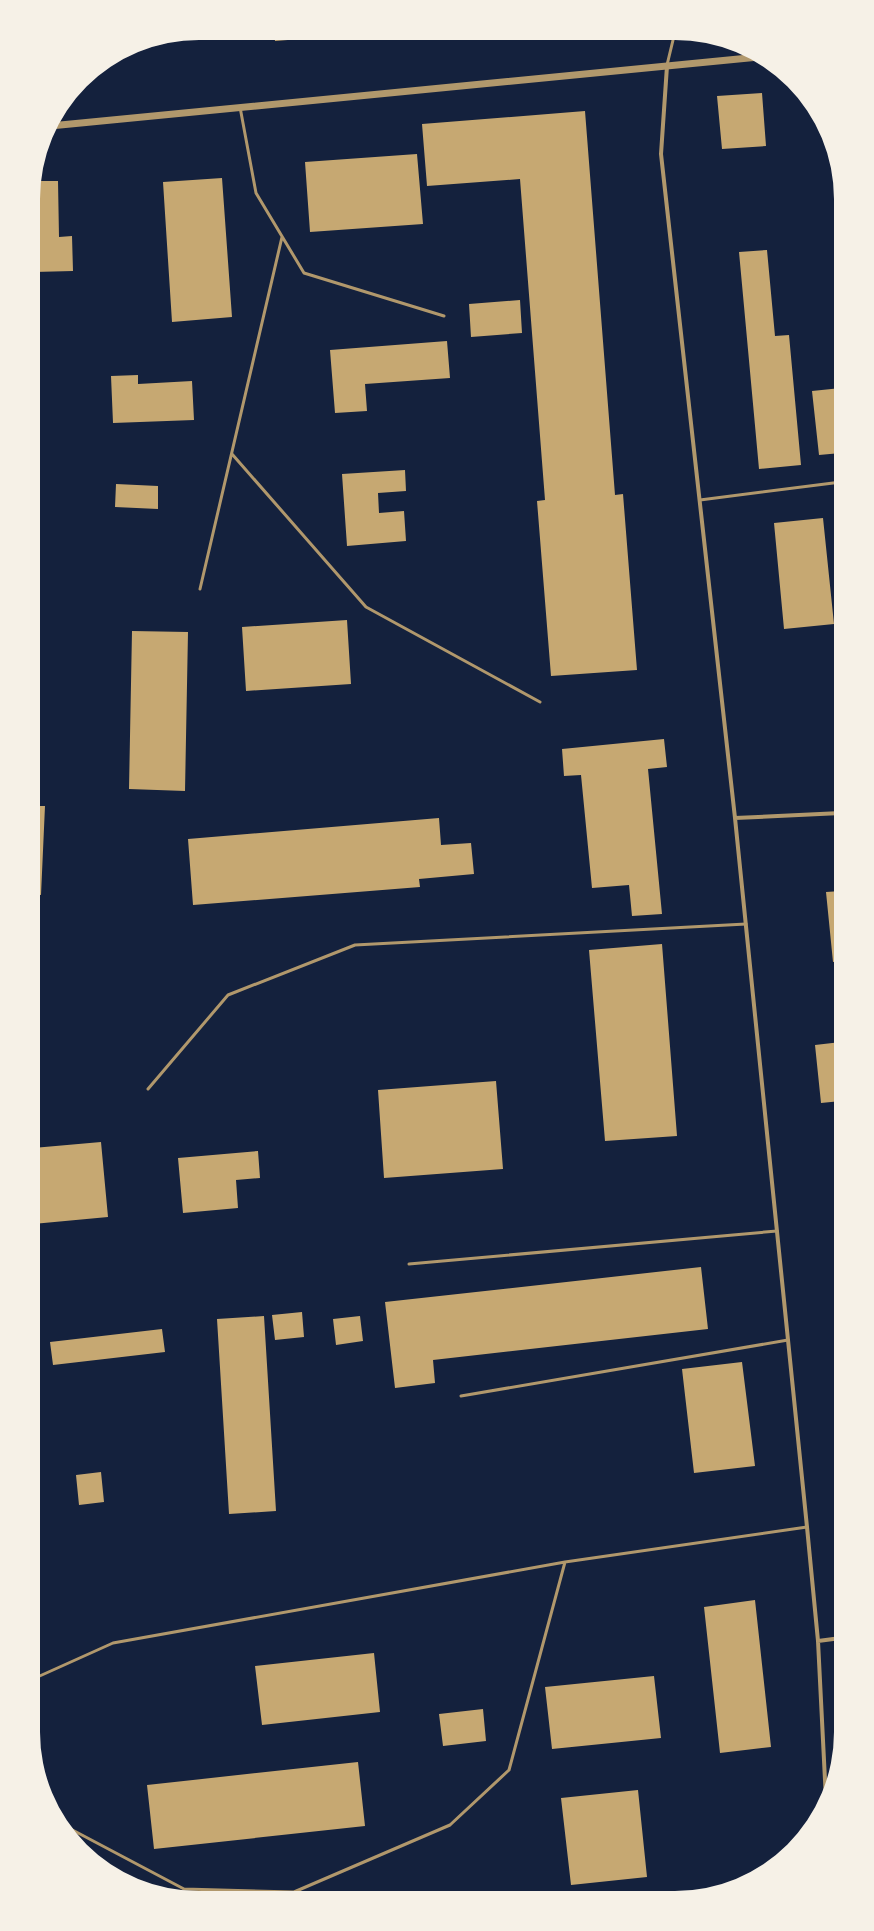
<svg xmlns="http://www.w3.org/2000/svg" width="874" height="1931" font-family="'Times New Roman',serif">
<style>
.building{fill:#c6a872}
.lines{fill:none;stroke-linecap:round;stroke-linejoin:round}
.service{stroke:#b1986c;stroke-width:3}
.minor{stroke:#b1986c;stroke-width:4}
.tertiary{stroke:#b1986c;stroke-width:7}
</style>
<rect width="100%" height="100%" fill="#14213d"/>
<!-- building -->
<path class="building" d="M274 33 352 34V35L275 41Z
M762 93 766 146 722 149 717 96Z
M585 111 615 495 623 494 637 670 551 676 537 501 545 500 520 179 427 186 422 124Z
M417 154 423 224 310 232 305 162Z
M222 178 232 317 172 322 163 182Z
M35 181H58L59 237 72 236 73 271 34 272 33 188Z
M767 250 775 336 789 335 801 465 759 469 739 252Z
M520 300 522 333 471 337 469 304Z
M447 341 450 378 365 384 367 411 335 413 330 350Z
M138 375V384L192 381 194 420 113 423 111 376Z
M841 388V453L819 455 812 391Z
M405 470 406 491 378 493 379 513 404 511 406 541 347 546 342 474Z
M116 484 158 486V509L115 507Z
M823 518 834 624 784 629 774 523Z
M347 620 351 684 246 691 242 627Z
M132 631 188 632 185 791 129 789Z
M664 739 667 767 648 769 662 914 632 916 629 885 592 888 581 775 564 776 562 749Z
M33 806H45L41 895 33 894Z
M439 818 441 845 471 843 474 874 419 879 420 887 193 905 188 839Z
M841 891V961L833 962 826 892Z
M662 944 677 1136 605 1141 589 950Z
M841 1042V1101L821 1103 815 1045Z
M496 1081 503 1169 384 1178 378 1090Z
M101 1142 108 1217 33 1224V1148Z
M258 1151 260 1178 236 1180 238 1208 183 1213 178 1158Z
M701 1267 708 1329 433 1360 435 1383 395 1388 385 1302Z
M302 1312 304 1337 275 1340 272 1315Z
M264 1316 276 1511 229 1514 217 1319Z
M360 1316 363 1341 336 1345 333 1319Z
M162 1329 165 1352 53 1365 50 1342Z
M742 1362 755 1466 694 1473 682 1369Z
M101 1472 104 1502 79 1505 76 1475Z
M755 1600 771 1747 720 1753 704 1607Z
M374 1653 380 1712 262 1725 255 1666Z
M654 1676 661 1738 552 1749 545 1687Z
M483 1709 486 1741 443 1746 439 1714Z
M358 1762 365 1826 154 1849 147 1785Z
M638 1790 647 1877 571 1885 561 1798Z"/>
<g class="lines">
<!-- service -->
<path class="service" d="M667 65 674 36
M240 107 256 193 304 273 444 316
M232 454 366 607 540 702
M700 500 841 482
M200 589 282 237
M148 1089 228 995 355 945 746 924
M409 1264 777 1231
M461 1396 788 1340
M33 1679 113 1643 565 1562 807 1527
M63 1825 184 1889 294 1892 450 1825 509 1770 565 1562"/>
<!-- minor -->
<path class="minor" d="M667 66 661 154 735 818 807 1527 818 1641 826 1800
M735 818 841 813
M818 1641 841 1638"/>
<!-- tertiary -->
<path class="tertiary" d="M50 126 759 57"/>
</g>
<!-- crop -->
<path d="M0 0H874V1931H0ZM199 40H675A159 159 0 0 1 834 199V1732A159 159 0 0 1 675 1891H199A159 159 0 0 1 40 1732V199A159 159 0 0 1 199 40Z" fill="#f6f1e7" fill-rule="evenodd"/>
</svg>
